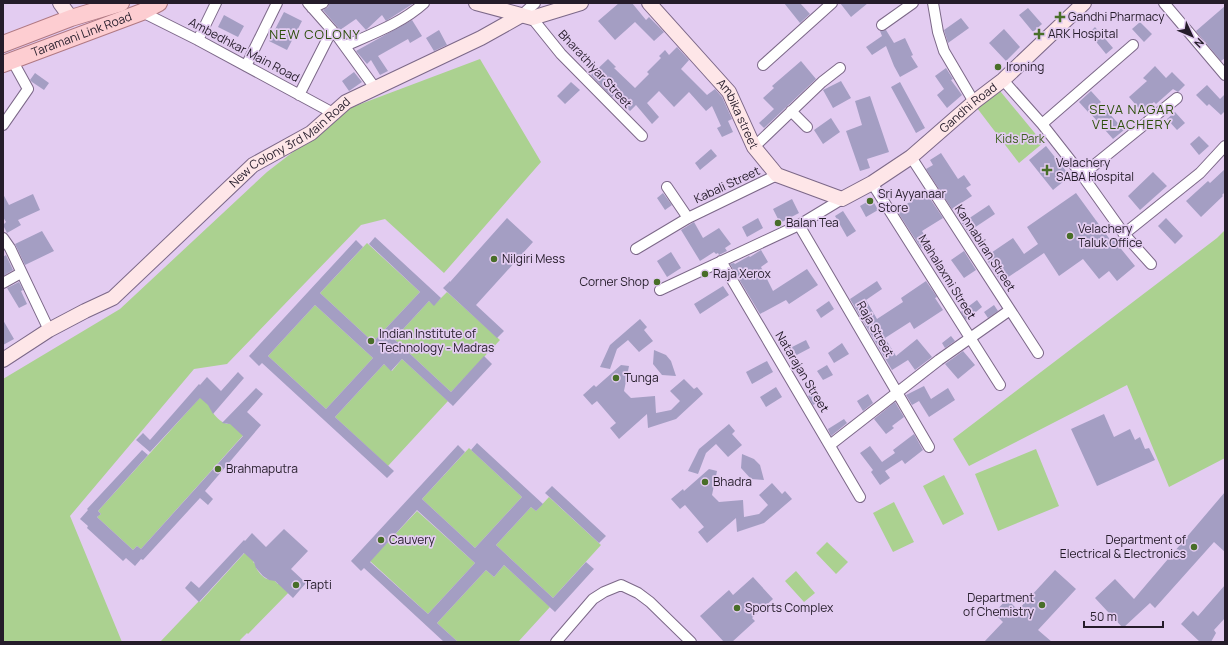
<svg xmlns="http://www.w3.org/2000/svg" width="1228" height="645" font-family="Manrope,sans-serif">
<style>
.green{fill:#abd190}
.building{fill:#a49ec3;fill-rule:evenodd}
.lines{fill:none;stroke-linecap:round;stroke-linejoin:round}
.street-casing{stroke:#7c6888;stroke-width:12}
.secondary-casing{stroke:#7c6888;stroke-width:16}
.primary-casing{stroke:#b07983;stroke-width:18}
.street{stroke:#fff;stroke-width:10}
.secondary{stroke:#fee6e8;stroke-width:14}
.primary{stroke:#fdcdd1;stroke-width:16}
.poi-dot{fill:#486e28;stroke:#e3ccf1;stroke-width:1.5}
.labels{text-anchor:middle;stroke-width:3.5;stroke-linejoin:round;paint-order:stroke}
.poi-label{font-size:12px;fill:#251c2a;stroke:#e3ccf1;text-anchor:start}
.street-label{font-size:12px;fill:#251c2a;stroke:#e3ccf1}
.park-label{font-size:12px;fill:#3f6121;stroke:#e3ccf1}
.neighbourhood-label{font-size:13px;letter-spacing:1px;fill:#2f500d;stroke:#e3ccf1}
</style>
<rect width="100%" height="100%" fill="#e3ccf1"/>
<!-- green -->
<path class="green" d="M480 59 541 162 444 273 385 219 361 225 227 364 194 369 70 516 122 642H3V379L120 309 267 172 350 108Z
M1000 91 1043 143 1019 163 977 108Z
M1225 230V458L1169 487 1127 385 969 466 953 439 1217 238Z
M367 243 420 292 373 342 320 293Z
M447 292 500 340 451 392 394 339 429 301 434 305Z
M315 305 373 358 326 409 268 356Z
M402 359 448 401 388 466 335 417 384 364 392 371Z
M205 392 212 408 211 410C215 416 220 422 227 424L229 423 247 431 141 549 137 546 133 550 97 517 101 514 98 511Z
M469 448 522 497 475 548 422 499Z
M1036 449 1059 506 998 531 975 474Z
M944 475 964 514 943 525 923 486Z
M549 497 601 545 553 598 496 545 531 507 536 511Z
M894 502 914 542 893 552 873 513Z
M417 511 475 563 428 614 370 561Z
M827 542 848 562 836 574 816 553Z
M249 548 258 556 253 562 257 565 256 568C260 574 266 582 273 579L278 584 282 579 292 589 248 634 247 633 240 640 241 642H160L199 601 200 602Z
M504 565 550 607 518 642H458L437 623 486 570 494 577Z
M796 571 815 593 804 602 785 581Z"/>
<!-- building -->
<path class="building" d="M329 3H414L386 21 382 15 366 30 356 19 340 30 323 10 328 7Z
M619 3H632L646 20 649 17 664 32 654 41 635 22 615 40 598 21Z
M784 3H800L810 14 800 23Z
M840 3H868L851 17Z
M1225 6V58L1221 61 1196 31Z
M1028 8 1042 24 1033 32 1019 15Z
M284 12 302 21 287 50 269 41Z
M224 15 244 26 238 37 218 27Z
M961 18 969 28 948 43 944 30Z
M412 20 422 36 410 43 408 39 378 56 388 71 380 75 371 60 367 64 356 51Z
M1140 22 1152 34 1144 42 1132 29Z
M1095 27 1113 48 1106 54 1089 33Z
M1004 29 1020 47 1006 61 989 43Z
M439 30 447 45 434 51 426 38Z
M886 30 894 43 905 38 913 55 911 56 918 67 900 77 894 66 886 46 872 55 866 47 882 36 880 31Z
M677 47 689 60 681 69 707 95 715 89 722 97 732 119 728 121 733 132 722 137 717 128 721 126 712 106 706 111 689 92 674 107 659 91 647 103 659 117 652 124 636 105 630 111 614 95 612 97 591 75 608 59 616 67 614 68 635 88 649 74 647 72 661 58 659 56 665 50 669 55Z
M801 61 816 79 764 128 759 123 774 109 763 98 774 88 772 86Z
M1155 66 1166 78 1172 72 1185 85 1178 92 1173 89 1156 104 1154 102 1142 112 1129 97 1147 81 1143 78Z
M946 68 953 79 951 80 962 95 947 108 937 95 944 89 935 76Z
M354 72 362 82 349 91 342 81Z
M35 73 49 83 44 90 32 82 30 80Z
M841 81 851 98 833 108 823 90Z
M571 82 580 90 565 104 557 96Z
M900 82 925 128 916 133 891 87Z
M1207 85 1220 99 1225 94V111L1221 115 1209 104 1207 106 1196 95Z
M1091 91 1101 102 1100 103 1124 130 1113 139 1090 113H1089L1079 102Z
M870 96 889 152 867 159 870 168 860 171 846 131 862 125 855 101Z
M1175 112 1185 123 1177 130 1167 119Z
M831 118 840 132 823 144 814 130Z
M1199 136 1209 146 1199 155 1190 144Z
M1046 146 1070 176 1053 190 1029 160Z
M711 149 717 156 700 170 695 163Z
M941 153 958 179 964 175 971 185 966 188 972 196 952 209 926 169 933 165 930 160Z
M1225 169V192L1222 195 1223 196 1201 217 1186 201 1208 181 1210 183Z
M1153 172 1167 186 1140 210 1128 196Z
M925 191 943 218 922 231 929 242 921 248 897 211Z
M663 193 672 205 665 210 657 198Z
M1076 193 1111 241 1113 239 1135 266 1117 281 1109 271 1099 279 1083 259 1059 276 1044 253 1001 282 985 257 1013 238 1024 254 1038 244 1027 227Z
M3 194 9 205 33 194 40 210 18 220 21 225 7 233 3 225 6 222 3 217Z
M792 199 799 213 780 223 773 209Z
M872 199 878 210 866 217 860 206Z
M989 205 995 214 968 232 962 223Z
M843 211 856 231 847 237 835 216Z
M507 218 533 242 476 305 504 331 497 338 443 288 450 281V282Z
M758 218 763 228 747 237 742 227Z
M1166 218 1183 236 1175 244 1158 226Z
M694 222 703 238 719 228 731 244 725 248 727 251 719 255 718 253 716 254 714 252 700 261 681 230Z
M42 231 54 251 25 265 15 244Z
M375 237 441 298 434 306 429 301 394 339 451 392 484 356 492 364 453 406 402 359 391 371 384 364 335 417 394 471 387 478 262 363 259 366 249 356 356 240 363 247 320 293 373 342 420 292 369 244ZM315 305 373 358 326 409 268 356Z
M761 250 768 262 761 267 773 291 807 269 818 285 789 304 786 300 760 314 730 264 734 263 735 264 749 256 750 257Z
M964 251 976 270 964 278 951 260Z
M671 252 681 268 667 277 657 261Z
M6 255 13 270 3 276V257Z
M877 281 882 289 866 300 877 319 903 302 901 298 926 281 937 297 935 298 943 310 914 329 910 322 885 338 896 356 917 339 932 357 915 370 908 360 892 370 850 299Z
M19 282 23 290 21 291 27 304 19 308 7 288Z
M723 286 729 295 700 314 694 304Z
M977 300 982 307 966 320 961 312Z
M829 301 834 309 821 318 816 310Z
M994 305 998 311 988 318 984 312Z
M640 319 647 327 644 330 653 341 639 352 628 340 617 349 610 369 600 367 610 345Z
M3 320 14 339 3 345Z
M951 336 955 341 945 348 942 343Z
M806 340 810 348 791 358 786 350Z
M842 343 849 354 834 363 828 353Z
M654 350 666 355 671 361 676 376 662 375 653 364Z
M963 351 975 365 958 379 945 364Z
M767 361 773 372 752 384 746 372Z
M621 365 629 366 624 391 631 398 655 396 656 413 671 410 680 401 670 391 684 379 694 389 697 387 703 394 676 419 648 428 647 414 619 439 610 428 616 423 597 401 592 405 583 395 594 385 596 387Z
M827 365 833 375 823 380 817 371Z
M238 372 244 378 213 414 208 405 200 398 150 452 136 440 143 433 150 440 199 384 200 385 207 377 221 391Z
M924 386 931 399 948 388 955 400 929 417 919 401 912 405 906 395Z
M776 387 782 397 766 407 760 397Z
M256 388 263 394 247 412 261 425 205 491 213 499 208 505 200 498 143 560 141 559 135 566 126 558 123 561 87 528 88 526 80 519 88 510 87 509 142 450 148 455 98 511 101 514 97 517 133 550 137 546 141 549 243 436 230 424 222 423Z
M816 391 821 400 813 405 808 396Z
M868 394 873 403 863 411 857 401Z
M895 402 904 417 892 426 894 428 886 434 874 419Z
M1104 414 1114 437 1130 429 1135 440 1140 437 1145 449 1149 448 1155 460 1097 486 1071 429Z
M844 419 847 423 831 436 828 429Z
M729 424 735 431 732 434 742 445 728 457 716 444 706 453 698 474 688 471 699 449Z
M914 434 923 450 905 464 902 460 885 471 890 478 880 485 871 472 873 470 860 453 870 446 882 462 895 453 893 450Z
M477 443 543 504 536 511 531 507 496 545 553 598 586 562 594 569 555 612 504 565 494 577 486 570 437 623 458 642H444L364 568 361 571 351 561 458 445 465 452 422 499 475 548 522 497 471 450ZM417 510 475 563 428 614 370 562Z
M742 454 754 459 760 465 764 480 751 479 741 468Z
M709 469 717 471 712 495 719 502 743 500 744 517 759 514 768 505 759 495 772 483 782 494 785 491 792 499 764 523 737 532 736 518 707 543 698 532 704 527 685 505 680 509 671 499 683 489 684 491Z
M552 486 606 536 599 543 545 493Z
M1225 492V552L1214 542 1155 608 1150 603 1123 628 1095 598 1115 579 1134 599Z
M284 529 308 551 291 569 306 583 293 598 275 581 269 580 263 576 256 568 254 562 244 553 199 602 185 588 191 581 199 588 244 540 245 541 252 533 266 547Z
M1055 570 1076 589 1038 630 1052 642H984L1003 622 994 613 1007 599 1018 610Z
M753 577 773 599 752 618 755 621 732 642H724L700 616 729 590 733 595Z
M1225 585V618L1214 630 1216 633 1211 642H1200L1181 624 1193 611 1198 616Z"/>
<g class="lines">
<!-- street casing -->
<g class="street-casing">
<path id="street" d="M308 3 338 37 375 88
M933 3 938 32 944 51 974 102
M1164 3 1225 75
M312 8 323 3
M142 12 198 40 333 113
M522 15 535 3
M532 18 561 54 642 136
M882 25 913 3
M198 40 216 3
M345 46C372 34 402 23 424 3
M763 65 832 3
M246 66 277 3
M1003 80 1042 124 1082 175 1124 234 1151 264
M299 95 332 30
M791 111 807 127
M1042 124 1133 45
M3 125 28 89 12 60
M754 147 822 82 840 68
M911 157 1038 353
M1082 175 1177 98
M872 183 1000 385
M667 187 688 218
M799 225 929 447
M1124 234 1200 173 1225 146
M3 238 10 248 49 330
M636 249 688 218 777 175
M721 261 860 497
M3 283 21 273
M660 290 799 225 842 199
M830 445 939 360 1010 310
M556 642 593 599 604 592 621 585 638 593 650 602 691 642"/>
</g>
<!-- secondary casing -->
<g class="secondary-casing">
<g id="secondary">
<path d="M60 3 71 18"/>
<path d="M476 3 532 18 581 3"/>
<path id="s1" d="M649 3 729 92 754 147 777 175 842 199 872 183 911 157 974 102 1003 80 1084 3"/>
<path id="s2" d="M3 360 49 330 85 311 113 298 253 165 311 133 346 102 481 38 522 15"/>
</g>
</g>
<!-- primary casing -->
<g class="primary-casing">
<g id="primary">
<path d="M3 44 71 18 121 3"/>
<path id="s3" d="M3 64 142 12 159 3"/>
</g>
</g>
<!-- street -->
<use href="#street" class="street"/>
<!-- secondary -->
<use href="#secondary" class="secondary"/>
<!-- primary -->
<use href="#primary" class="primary"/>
</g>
<!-- markers -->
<g class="poi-dot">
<path d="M1058 11h4v4h4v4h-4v4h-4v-4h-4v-4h4z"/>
<path d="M1037 28h4v4h4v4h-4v4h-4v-4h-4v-4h4z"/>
<circle cx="998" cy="67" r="4"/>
<path d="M1045 164h4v4h4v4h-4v4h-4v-4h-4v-4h4z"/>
<circle cx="870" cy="201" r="4"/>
<circle cx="778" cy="223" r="4"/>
<circle cx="1070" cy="236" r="4"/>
<circle cx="494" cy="259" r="4"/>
<circle cx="705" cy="274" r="4"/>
<circle cx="657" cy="282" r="4"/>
<circle cx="371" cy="341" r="4"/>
<circle cx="616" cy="378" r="4"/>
<circle cx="218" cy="469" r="4"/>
<circle cx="705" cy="482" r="4"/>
<circle cx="381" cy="540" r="4"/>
<circle cx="1194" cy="547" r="4"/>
<circle cx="296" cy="585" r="4"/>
<circle cx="1042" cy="605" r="4"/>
<circle cx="737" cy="608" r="4"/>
</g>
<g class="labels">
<!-- poi labels -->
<g class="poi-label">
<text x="1068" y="21">Gandhi Pharmacy</text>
<text x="1048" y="38">ARK Hospital</text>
<text x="1006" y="71">Ironing</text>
<text x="1056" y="167">Velachery<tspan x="1056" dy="14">SABA Hospital</tspan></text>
<text x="878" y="198">Sri Ayyanaar<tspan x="878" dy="14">Store</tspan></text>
<text x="786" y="227">Balan Tea</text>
<text x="1078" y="233">Velachery<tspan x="1078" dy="14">Taluk Office</tspan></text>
<text x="502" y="263">Nilgiri Mess</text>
<text x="713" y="278">Raja Xerox</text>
<text x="649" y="286" text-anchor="end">Corner Shop</text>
<text x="379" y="338">Indian Institute of<tspan x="379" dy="14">Technology - Madras</tspan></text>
<text x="624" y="382">Tunga</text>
<text x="226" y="473">Brahmaputra</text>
<text x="713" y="486">Bhadra</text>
<text x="389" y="544">Cauvery</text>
<text x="1186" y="544" text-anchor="end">Department of<tspan x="1186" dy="14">Electrical &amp; Electronics</tspan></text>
<text x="304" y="589">Tapti</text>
<text x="1034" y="602" text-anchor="end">Department<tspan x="1034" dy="14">of Chemistry</tspan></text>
<text x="745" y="612">Sports Complex</text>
</g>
<!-- street labels -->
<g class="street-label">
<text dy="4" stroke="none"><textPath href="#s3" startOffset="84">Taramani Link Road</textPath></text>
<text transform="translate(244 50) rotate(28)" y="4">Ambedhkar Main Road</text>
<text transform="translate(595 69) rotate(47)" y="4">Bharathiyar Street</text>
<text dy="4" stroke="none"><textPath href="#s1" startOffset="442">Gandhi Road</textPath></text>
<text dy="4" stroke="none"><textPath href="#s1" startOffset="143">Ambika street</textPath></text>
<text dy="4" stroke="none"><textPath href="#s2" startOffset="363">New Colony 3rd Main Road</textPath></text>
<text transform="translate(727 185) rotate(-25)" y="4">Kabali Street</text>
<text transform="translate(985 248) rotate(57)" y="4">Kannabiran Street</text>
<text transform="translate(947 277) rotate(58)" y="4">Mahalaxmi Street</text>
<text transform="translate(875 329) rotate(60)" y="4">Raja Street</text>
<text transform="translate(802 372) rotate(59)" y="4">Natarajan Street</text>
</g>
<!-- park labels -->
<g class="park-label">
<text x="1020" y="143">Kids Park</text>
</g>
<!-- neighbourhood labels -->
<g class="neighbourhood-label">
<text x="315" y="39">NEW COLONY</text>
<text x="1132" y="114">SEVA NAGAR<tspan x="1132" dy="15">VELACHERY</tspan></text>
</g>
</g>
<!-- border -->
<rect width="1228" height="645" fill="none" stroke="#251c2a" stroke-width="8"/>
<!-- north arrow -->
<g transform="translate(1192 36) rotate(134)" stroke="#e3ccf1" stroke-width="3" paint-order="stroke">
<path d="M0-3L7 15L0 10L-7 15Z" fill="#251c2a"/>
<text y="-6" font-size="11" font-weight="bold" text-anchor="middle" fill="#251c2a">N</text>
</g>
<!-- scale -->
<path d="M1084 621v6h79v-6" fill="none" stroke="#251c2a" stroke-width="2"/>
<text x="1090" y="621" font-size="12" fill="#251c2a" stroke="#e3ccf1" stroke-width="3" paint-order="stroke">50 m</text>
</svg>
